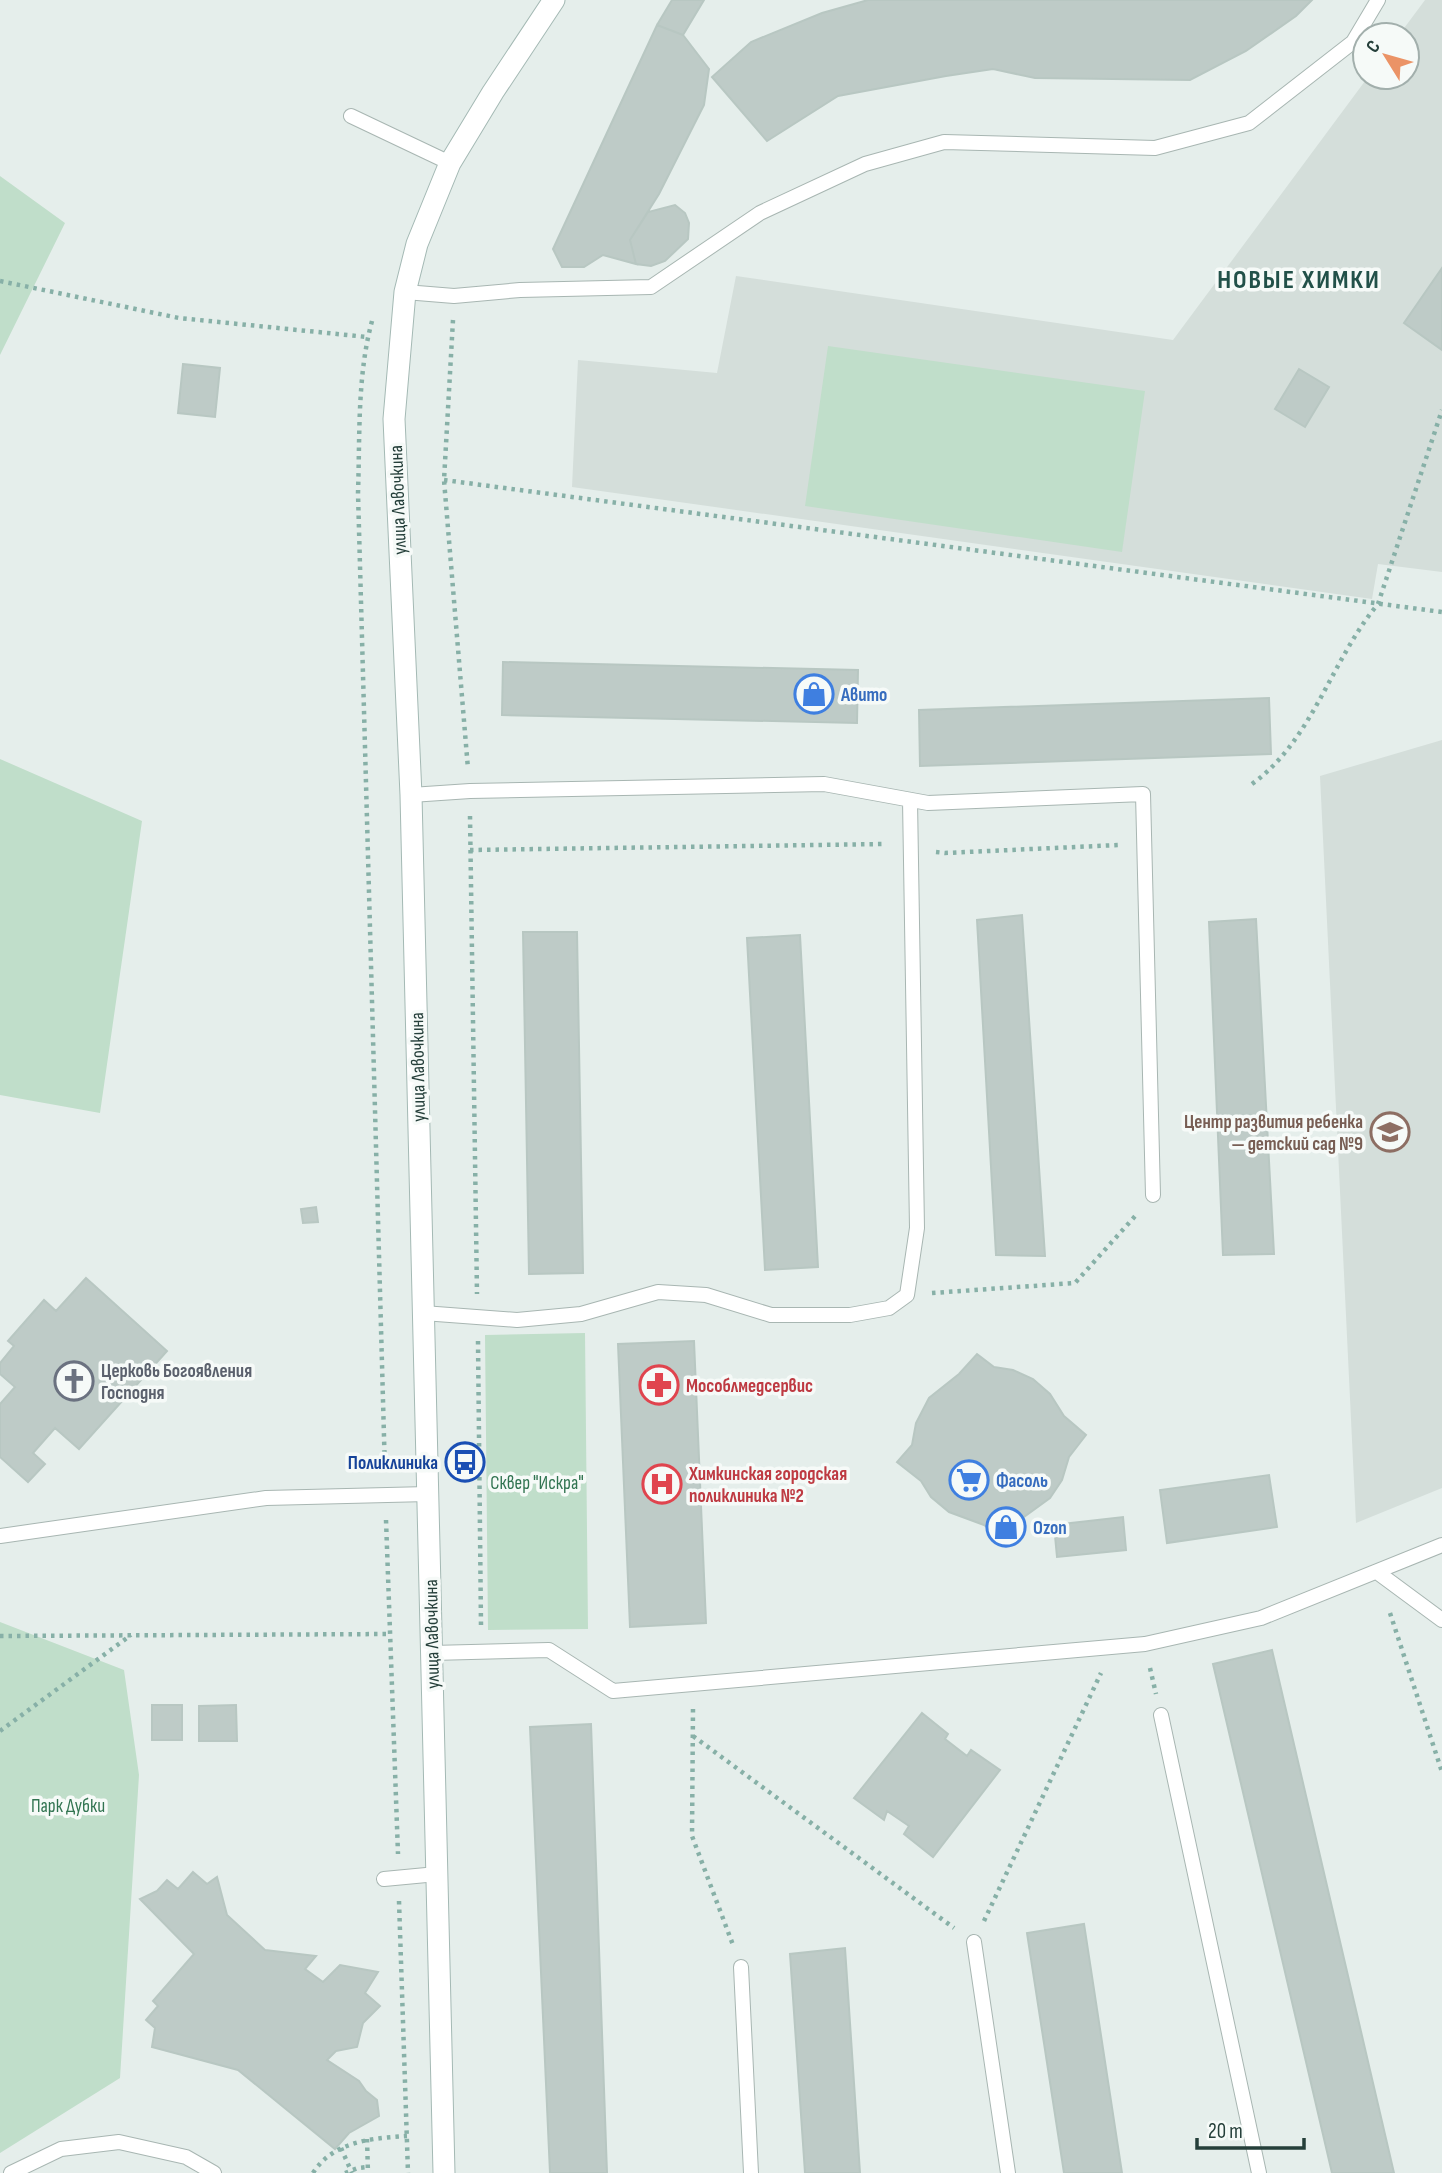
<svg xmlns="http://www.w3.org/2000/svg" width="1442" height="2173" font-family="'Sofia Sans Condensed',sans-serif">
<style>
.built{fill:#d4deda}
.green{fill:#c0deca}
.building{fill:#becbc7;stroke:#b8c7c2;stroke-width:2}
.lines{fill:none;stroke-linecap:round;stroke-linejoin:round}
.lane-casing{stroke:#a8b6b2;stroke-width:16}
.secondary-casing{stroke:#a4b9b4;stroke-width:23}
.path{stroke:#87b0a7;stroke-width:4.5;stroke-dasharray:3.5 5;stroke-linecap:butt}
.lane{stroke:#fff;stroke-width:14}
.secondary{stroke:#fff;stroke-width:21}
.labels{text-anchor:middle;stroke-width:7;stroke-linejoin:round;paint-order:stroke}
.street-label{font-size:19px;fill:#253f3a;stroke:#f6faf8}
.shop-label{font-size:19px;font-weight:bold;fill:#366cbe;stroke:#f6faf8;text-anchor:start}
.education-label{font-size:19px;font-weight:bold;fill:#785e54;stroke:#f6faf8;text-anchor:end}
.worship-label{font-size:19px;font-weight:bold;fill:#5b616d;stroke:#f6faf8;text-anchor:start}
.health-label{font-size:19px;font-weight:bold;fill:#be3a42;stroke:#f6faf8;text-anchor:start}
.transit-label{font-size:19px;font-weight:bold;fill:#164399;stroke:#f6faf8;text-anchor:end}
.park-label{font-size:19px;fill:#317451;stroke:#f6faf8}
.district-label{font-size:26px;font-weight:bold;letter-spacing:2px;fill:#225149;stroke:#f6faf8}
</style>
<rect width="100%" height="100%" fill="#e5eeeb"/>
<!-- built -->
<path class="built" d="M1425 0H1442V572L1378 564 1372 599 572 487 578 360 717 373 736 276 1173 340 1368 77H1407V35H1399Z
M1442 740V1488L1356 1523 1320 776Z"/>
<!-- green -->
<path class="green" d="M0 176 65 223 0 355Z
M828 346 1145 391 1122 552 805 506Z
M0 759 142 821 100 1113 0 1095Z
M585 1333 588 1629 488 1630 485 1335Z
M0 1622 124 1670 139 1775 120 2078 0 2153Z"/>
<!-- building -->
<path class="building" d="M672 0H704L683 35 657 25Z
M868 0H1312L1296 16 1246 51 1190 80 1035 78 993 69 946 76 838 96 767 141 712 77 751 42 822 13Z
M657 25 683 35 709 69 704 105 659 194 630 240 636 264 603 255 584 267H562L553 249Z
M675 205 685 213 689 223 688 239 665 261 651 266 636 264 630 240 648 212Z
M1442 268V350L1404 323Z
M183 364 220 368 215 417 178 413Z
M1299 369 1329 387 1305 427 1275 409Z
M503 662 858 670 857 723 502 715Z
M1269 698 1271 754 920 766 919 710Z
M1022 915 1045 1256 996 1255 977 920Z
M1256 919 1274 1254 1223 1255 1209 922Z
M523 932H577L583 1273 529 1274Z
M800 935 818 1267 765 1270 747 938Z
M316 1207 318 1222 303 1223 301 1209Z
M86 1278 167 1351 79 1449 55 1428 33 1453 45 1464 28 1482 0 1457V1404L15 1387 0 1374V1363L14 1346 8 1341 44 1300 56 1311Z
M694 1341 706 1623 630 1627 618 1344Z
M977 1354 994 1367 1013 1370 1033 1379 1050 1394 1064 1416 1086 1435 1069 1457 1062 1480 1050 1498 1024 1517 1009 1543 984 1525 949 1512 931 1497 921 1481 897 1462 912 1445 916 1423 929 1398 959 1374Z
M1269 1475 1277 1527 1167 1543 1160 1490Z
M1123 1517 1126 1550 1057 1557 1054 1525Z
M1272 1650 1394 2173H1332L1213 1664Z
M152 1705H182V1740H152Z
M236 1705 237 1741H199V1706Z
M922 1713 948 1734 945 1739 967 1756 971 1750 1000 1770 933 1857 904 1834 909 1826 887 1811 884 1820 854 1798Z
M591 1724 607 2173H550L530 1727Z
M193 1872 207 1884 217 1877 227 1915 265 1950 316 1956 305 1969 323 1982 340 1965 378 1972 365 1993 380 2006 363 2023 357 2047 336 2051 327 2060 359 2081 366 2091 377 2100 379 2116 349 2133 335 2149 238 2070 152 2047 155 2028 146 2020 158 2006 153 2001 194 1954 140 1899 157 1891 167 1880 178 1889Z
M1084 1924 1122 2173H1064L1027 1933Z
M845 1948 860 2173H805L790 1954Z"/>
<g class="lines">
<!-- lane casing -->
<g class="lane-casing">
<path id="lane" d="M351 116 450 163
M405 292 454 296 520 290 651 287 760 213 865 164 944 142 1155 148 1249 123 1353 42 1378 0
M411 795 470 791 824 784 928 803 1143 794 1153 1195
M423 1313 517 1320 581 1314 658 1292 706 1295 771 1315H850L889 1308 907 1295 917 1228 910 800
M0 1536 266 1498 428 1494
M1377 1572 1442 1620
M432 1653 549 1650 613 1691 1145 1644 1261 1618 1442 1545
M1161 1715 1259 2173
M384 1879 437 1874
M974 1942 1008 2173
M741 1967 751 2173
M11 2173 61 2149 119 2142 186 2157 214 2173"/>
</g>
<!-- secondary casing -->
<g class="secondary-casing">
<path id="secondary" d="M444 2173 411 795 394 419 405 292 417 244 450 163 493 92 554 0"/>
</g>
<!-- path -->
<path class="path" d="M0 281 179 318 367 337
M453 320 444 480 468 769
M372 321C357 376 360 436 358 493L385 1473
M444 480 1442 612
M1252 784C1313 740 1331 660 1378 604L1442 410
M470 816 477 1294
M470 850 886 844
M936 852 945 853 1119 845
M932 1293 1075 1283 1137 1214
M478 1341 481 1626
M386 1520 398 1854
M1390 1613 1442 1772
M0 1636 391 1634
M1150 1668 1156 1694
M693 1709 692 1836 733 1945
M0 1731 131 1635
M693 1736 954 1928
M399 1901 408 2173
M984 1921 1101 1673
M367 2139 368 2173
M341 2148 352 2173
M313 2173C333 2141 373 2138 407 2136
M345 2173 358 2168 368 2167"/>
<!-- lane -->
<use href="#lane" class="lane"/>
<!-- secondary -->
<use href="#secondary" class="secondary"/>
</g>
<!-- icons -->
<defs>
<g id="shop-ring" transform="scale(2.0125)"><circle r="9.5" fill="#f6faf8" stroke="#3f7fe0" stroke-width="1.5"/><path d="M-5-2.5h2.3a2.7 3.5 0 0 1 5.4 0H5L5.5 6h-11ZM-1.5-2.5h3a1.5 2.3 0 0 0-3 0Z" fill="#3f7fe0"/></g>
<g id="school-ring" transform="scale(2.0125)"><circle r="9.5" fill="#f6faf8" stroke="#8d6e63" stroke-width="1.5"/><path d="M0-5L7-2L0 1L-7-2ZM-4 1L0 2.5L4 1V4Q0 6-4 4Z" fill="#8d6e63"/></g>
<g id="church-ring" transform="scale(2.0125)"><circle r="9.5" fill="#f6faf8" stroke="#6b7280" stroke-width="1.5"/><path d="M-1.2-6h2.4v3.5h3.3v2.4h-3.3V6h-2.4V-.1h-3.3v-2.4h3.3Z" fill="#6b7280"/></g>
<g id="pharmacy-ring" transform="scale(2.0125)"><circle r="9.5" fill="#f6faf8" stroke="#e0444e" stroke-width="1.5"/><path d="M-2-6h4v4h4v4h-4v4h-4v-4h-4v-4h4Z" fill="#e0444e"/></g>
<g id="bus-ring" transform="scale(2.0125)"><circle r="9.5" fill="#f6faf8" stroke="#1a4fb4" stroke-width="1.5"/><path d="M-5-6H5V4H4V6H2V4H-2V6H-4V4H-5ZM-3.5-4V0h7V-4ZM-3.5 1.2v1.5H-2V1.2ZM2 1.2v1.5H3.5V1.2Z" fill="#1a4fb4"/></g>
<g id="supermarket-ring" transform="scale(2.0125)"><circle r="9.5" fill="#f6faf8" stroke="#3f7fe0" stroke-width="1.5"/><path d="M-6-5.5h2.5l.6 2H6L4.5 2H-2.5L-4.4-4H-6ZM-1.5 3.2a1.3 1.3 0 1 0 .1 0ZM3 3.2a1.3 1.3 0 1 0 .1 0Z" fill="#3f7fe0"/></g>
<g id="hospital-ring" transform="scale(2.0125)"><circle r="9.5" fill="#f6faf8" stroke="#e0444e" stroke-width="1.5"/><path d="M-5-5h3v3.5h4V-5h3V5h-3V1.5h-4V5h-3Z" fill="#e0444e"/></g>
</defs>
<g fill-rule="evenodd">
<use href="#shop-ring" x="814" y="694"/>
<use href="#school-ring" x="1390" y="1132"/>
<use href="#church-ring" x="74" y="1381"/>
<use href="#pharmacy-ring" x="659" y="1385"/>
<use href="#bus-ring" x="465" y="1462"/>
<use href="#supermarket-ring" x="969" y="1480"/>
<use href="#hospital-ring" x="662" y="1484"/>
<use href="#shop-ring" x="1006" y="1527"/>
</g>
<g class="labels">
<!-- street labels -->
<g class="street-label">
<text transform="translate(397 500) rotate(-92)" y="7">улица Лавочкина</text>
<text transform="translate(417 1067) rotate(-91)" y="7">улица Лавочкина</text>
<text transform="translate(431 1634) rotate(-91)" y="7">улица Лавочкина</text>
</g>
<!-- shop labels -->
<g class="shop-label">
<text x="841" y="701">Авито</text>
<text x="996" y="1487">Фасоль</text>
<text x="1033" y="1534">Ozon</text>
</g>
<!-- education labels -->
<g class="education-label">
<text x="1363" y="1128">Центр развития ребенка<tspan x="1363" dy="22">— детский сад №9</tspan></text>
</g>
<!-- worship labels -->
<g class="worship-label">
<text x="101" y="1377">Церковь Богоявления<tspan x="101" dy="22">Господня</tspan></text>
</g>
<!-- health labels -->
<g class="health-label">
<text x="686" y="1392">Мособлмедсервис</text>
<text x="689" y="1480">Химкинская городская<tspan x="689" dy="22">поликлиника №2</tspan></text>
</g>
<!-- transit labels -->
<g class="transit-label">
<text x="438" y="1469">Поликлиника</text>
</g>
<!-- park labels -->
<g class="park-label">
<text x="537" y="1489">Сквер "Искра"</text>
<text x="68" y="1812">Парк Дубки</text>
</g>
<!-- district labels -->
<g class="district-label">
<text x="1299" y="288">НОВЫЕ ХИМКИ</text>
</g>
</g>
<!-- north arrow -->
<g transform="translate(1386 56) rotate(307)"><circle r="33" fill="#f6faf8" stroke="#a2afac" stroke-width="2"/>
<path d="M0-5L12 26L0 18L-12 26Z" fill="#eb9366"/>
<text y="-10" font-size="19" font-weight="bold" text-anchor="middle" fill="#253f3a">С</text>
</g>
<!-- scale -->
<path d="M1197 2138v10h107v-10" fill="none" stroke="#253f3a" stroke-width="3.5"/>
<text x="1208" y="2138" font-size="21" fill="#253f3a" stroke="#f6faf8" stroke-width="5" paint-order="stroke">20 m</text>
</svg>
